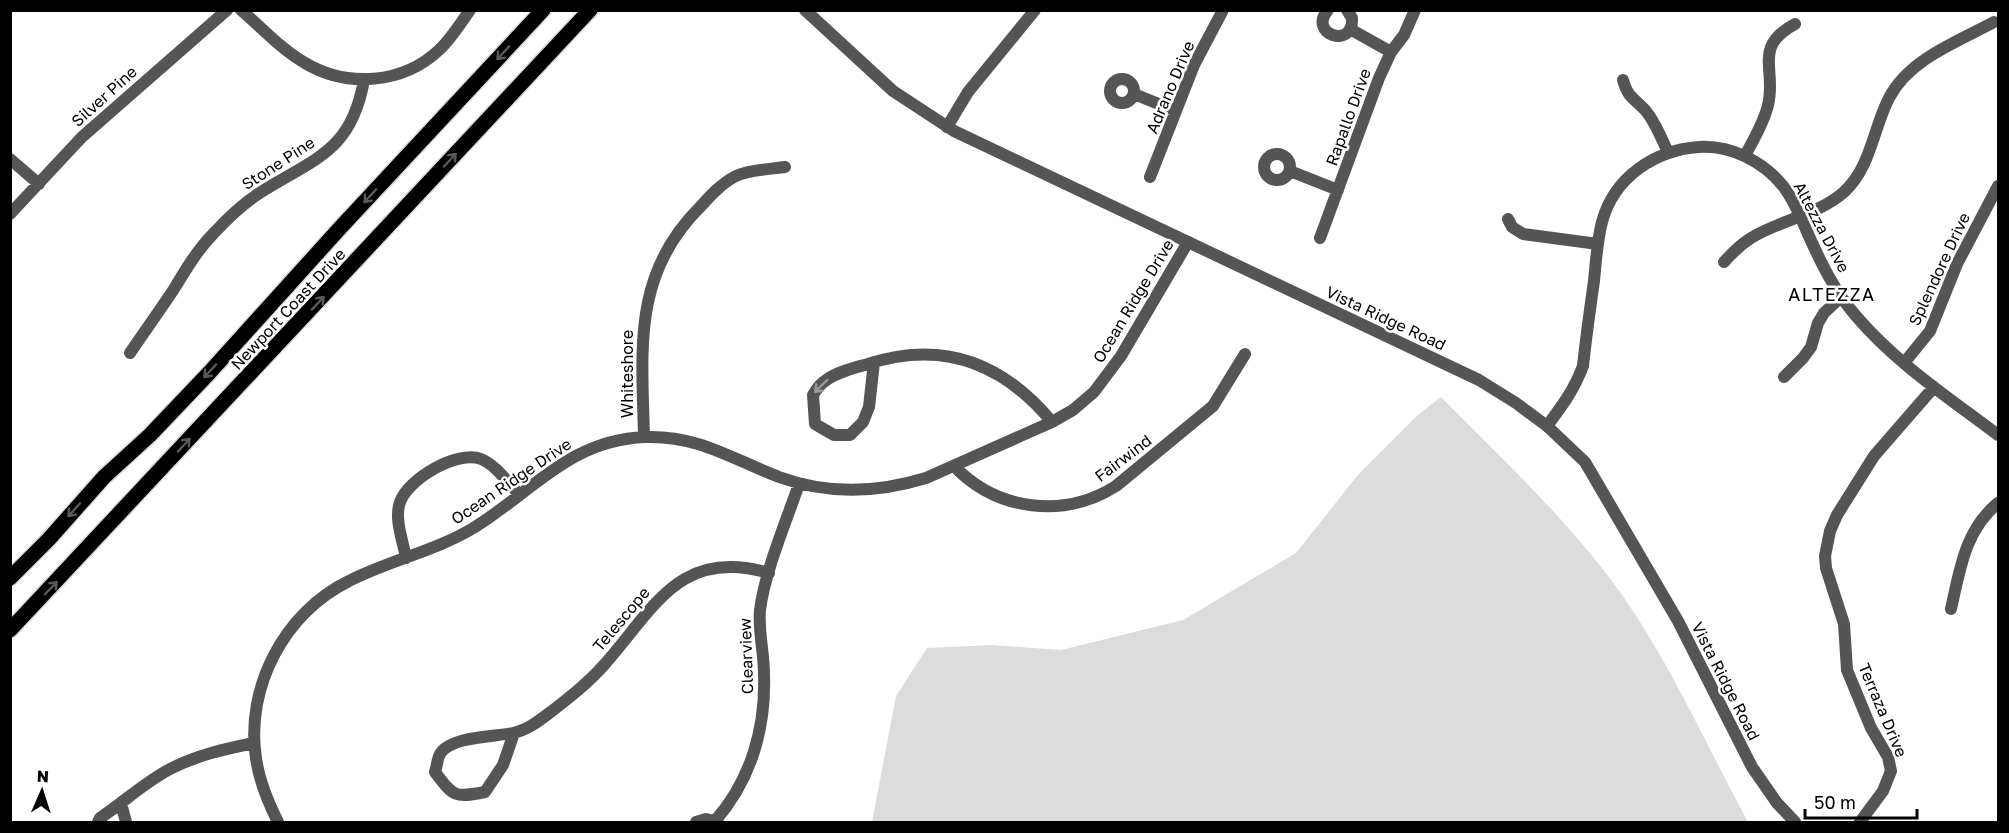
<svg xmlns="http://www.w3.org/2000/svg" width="2009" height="833" font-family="'Golos Text',sans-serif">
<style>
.green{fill:#dcdcdc}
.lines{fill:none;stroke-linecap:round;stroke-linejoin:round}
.primary-casing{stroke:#dbdbdb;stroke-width:18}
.minor{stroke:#555;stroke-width:12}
.tertiary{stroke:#555;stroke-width:12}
.primary{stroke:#000;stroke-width:15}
.oneway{stroke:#595959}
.oneway2{stroke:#999}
.labels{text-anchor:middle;stroke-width:5;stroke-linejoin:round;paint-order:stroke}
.street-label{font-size:16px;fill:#000;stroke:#fff}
.neighbourhood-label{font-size:18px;letter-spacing:1.5px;fill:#000;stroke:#fff}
</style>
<rect width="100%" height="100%" fill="#fff"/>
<!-- green -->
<path class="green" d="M1441 397C1503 460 1568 520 1620 592 1671 664 1706 745 1748 822H872L896 696 927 648 992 645 1061 650 1183 620 1296 553 1357 476 1419 414Z"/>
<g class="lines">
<!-- primary casing -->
<g class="primary-casing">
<path id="primary" d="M10 578 49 539 104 477 150 435 209 373 340 228 543 10
M10 630 590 10"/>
</g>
<!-- minor -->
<path class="minor" d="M241 10C262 28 282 50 305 63 347 88 403 84 439 50 451 39 460 24 470 10
M1328 10C1307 34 1354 50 1352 18L1347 10
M1350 29 1391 52
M1110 91a12 12 0 1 1 24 0a12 12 0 1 1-24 0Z
M1623 80C1628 98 1634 98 1645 110 1655 121 1661 138 1668 152
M1134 94 1176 111
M947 127 968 92 1035 10
M1264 167a13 13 0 1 1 26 0a13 13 0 1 1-26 0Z
M1745 156C1753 140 1764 123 1768 105 1777 70 1752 47 1795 24
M10 159 39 184
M1290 171 1338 190
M1150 177 1194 65 1223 10
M10 214 82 137 227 10
M1508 219 1512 227 1523 234 1598 244
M1320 238 1379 78 1391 52 1404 35 1415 10
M1724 262C1732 253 1740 245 1751 238 1780 220 1818 215 1844 192 1871 167 1873 129 1889 98 1909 59 1957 42 1994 22
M130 353C145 331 160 310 174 289 186 269 198 249 214 233 226 220 243 204 258 194 314 158 351 153 364 80
M874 362 869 407 863 422 850 435H834L815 424 813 395C816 390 820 384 825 381 836 372 854 368 868 364 942 340 1003 363 1052 422
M1904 363 1930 331 1957 264 1998 186
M1784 377 1803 358 1811 347 1818 323 1824 313 1841 297
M1547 426C1562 406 1574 390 1583 366 1586 338 1590 309 1594 281 1596 261 1597 241 1602 222 1614 177 1655 150 1699 147 1730 145 1763 161 1783 186 1794 200 1801 218 1808 234 1821 263 1835 292 1856 316 1896 363 1949 398 1998 435
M644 437C642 349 632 274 701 206 711 195 722 183 736 176 747 170 771 169 785 167
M954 466C997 511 1064 519 1116 486L1213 406 1245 354
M406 558C403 541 394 519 400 502 408 479 457 450 481 459 496 465 508 483 519 494
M1951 609C1960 569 1965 530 1998 503
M514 733 503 765 485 792C454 798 454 797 435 772 437 767 437 759 440 754 451 736 494 737 513 733 528 730 540 720 552 711 570 697 588 683 604 665 654 609 679 547 769 573
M121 803 126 822
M715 821C751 780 766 728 764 674 764 652 758 631 760 610 765 571 786 522 799 484
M98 822 100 818C124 802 145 782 170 769 197 755 225 749 254 743
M278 822C268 802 259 781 256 758 245 687 285 612 349 581 390 560 436 551 475 527 533 491 570 440 645 437 698 435 732 459 779 477 828 495 877 493 926 478L1052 422 1073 410 1094 392 1121 356 1188 242
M696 822 706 819 718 822
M1860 822 1883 791 1891 771 1888 757 1871 728 1847 670 1844 624 1826 568 1825 556 1830 531 1837 515 1874 456 1934 387"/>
<!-- tertiary -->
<path class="tertiary" d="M805 10 893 91 954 131 1479 380 1516 403 1547 426 1585 462 1678 621 1752 767 1777 803 1795 822"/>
<!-- primary -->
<use href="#primary" class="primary"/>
</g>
<!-- one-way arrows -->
<defs><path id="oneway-shaft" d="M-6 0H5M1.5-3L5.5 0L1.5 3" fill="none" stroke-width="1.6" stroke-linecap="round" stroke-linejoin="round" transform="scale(1.5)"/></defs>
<g class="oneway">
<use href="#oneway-shaft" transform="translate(503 53) rotate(133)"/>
<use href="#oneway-shaft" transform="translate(450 160) rotate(-47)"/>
<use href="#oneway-shaft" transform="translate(370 196) rotate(133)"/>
<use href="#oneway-shaft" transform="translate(318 303) rotate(-47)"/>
<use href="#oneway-shaft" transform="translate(210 371) rotate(133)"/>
<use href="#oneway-shaft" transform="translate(184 445) rotate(-47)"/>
<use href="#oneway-shaft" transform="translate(74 510) rotate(132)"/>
<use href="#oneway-shaft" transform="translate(51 588) rotate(-46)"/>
</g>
<use class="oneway2" href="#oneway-shaft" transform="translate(821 386) rotate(136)"/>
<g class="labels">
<!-- street labels -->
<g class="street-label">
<text transform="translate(1170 87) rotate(-67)" y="6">Adrano Drive</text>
<text transform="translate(104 96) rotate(-42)" y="6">Silver Pine</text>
<text transform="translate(1348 117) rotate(-70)" y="6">Rapallo Drive</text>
<text transform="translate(278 163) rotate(-33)" y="6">Stone Pine</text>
<text transform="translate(1822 227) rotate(62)" y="6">Altezza Drive</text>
<text transform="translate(1939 269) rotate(-65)" y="6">Splendore Drive</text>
<text transform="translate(1133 301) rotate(-59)" y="6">Ocean Ridge Drive</text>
<text transform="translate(288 309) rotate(-47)" y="6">Newport Coast Drive</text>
<text transform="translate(1386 318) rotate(25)" y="6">Vista Ridge Road</text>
<text transform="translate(627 374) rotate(-90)" y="6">Whiteshore</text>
<text transform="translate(1123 458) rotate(-37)" y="6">Fairwind</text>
<text transform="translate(511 481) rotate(-34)" y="6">Ocean Ridge Drive</text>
<text transform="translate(621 619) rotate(-50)" y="6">Telescope</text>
<text transform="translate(746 656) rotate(-92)" y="6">Clearview</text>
<text transform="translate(1726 681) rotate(63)" y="6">Vista Ridge Road</text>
<text transform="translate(1883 710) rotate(67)" y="6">Terraza Drive</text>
</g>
<!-- neighbourhood labels -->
<g class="neighbourhood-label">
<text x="1832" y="301">ALTEZZA</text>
</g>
</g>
<!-- border -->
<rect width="2009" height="833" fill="none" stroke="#000000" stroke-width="24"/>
<!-- north arrow -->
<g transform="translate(42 791) rotate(3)" stroke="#ffffff" stroke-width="4.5" paint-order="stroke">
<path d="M0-4.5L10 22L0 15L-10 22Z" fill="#000000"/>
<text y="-9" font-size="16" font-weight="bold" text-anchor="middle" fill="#000000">N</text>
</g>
<!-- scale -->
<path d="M1805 809v9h112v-9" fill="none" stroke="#000000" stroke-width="3"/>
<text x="1814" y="809" font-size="18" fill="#000000" stroke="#ffffff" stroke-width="4.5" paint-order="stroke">50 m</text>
</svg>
